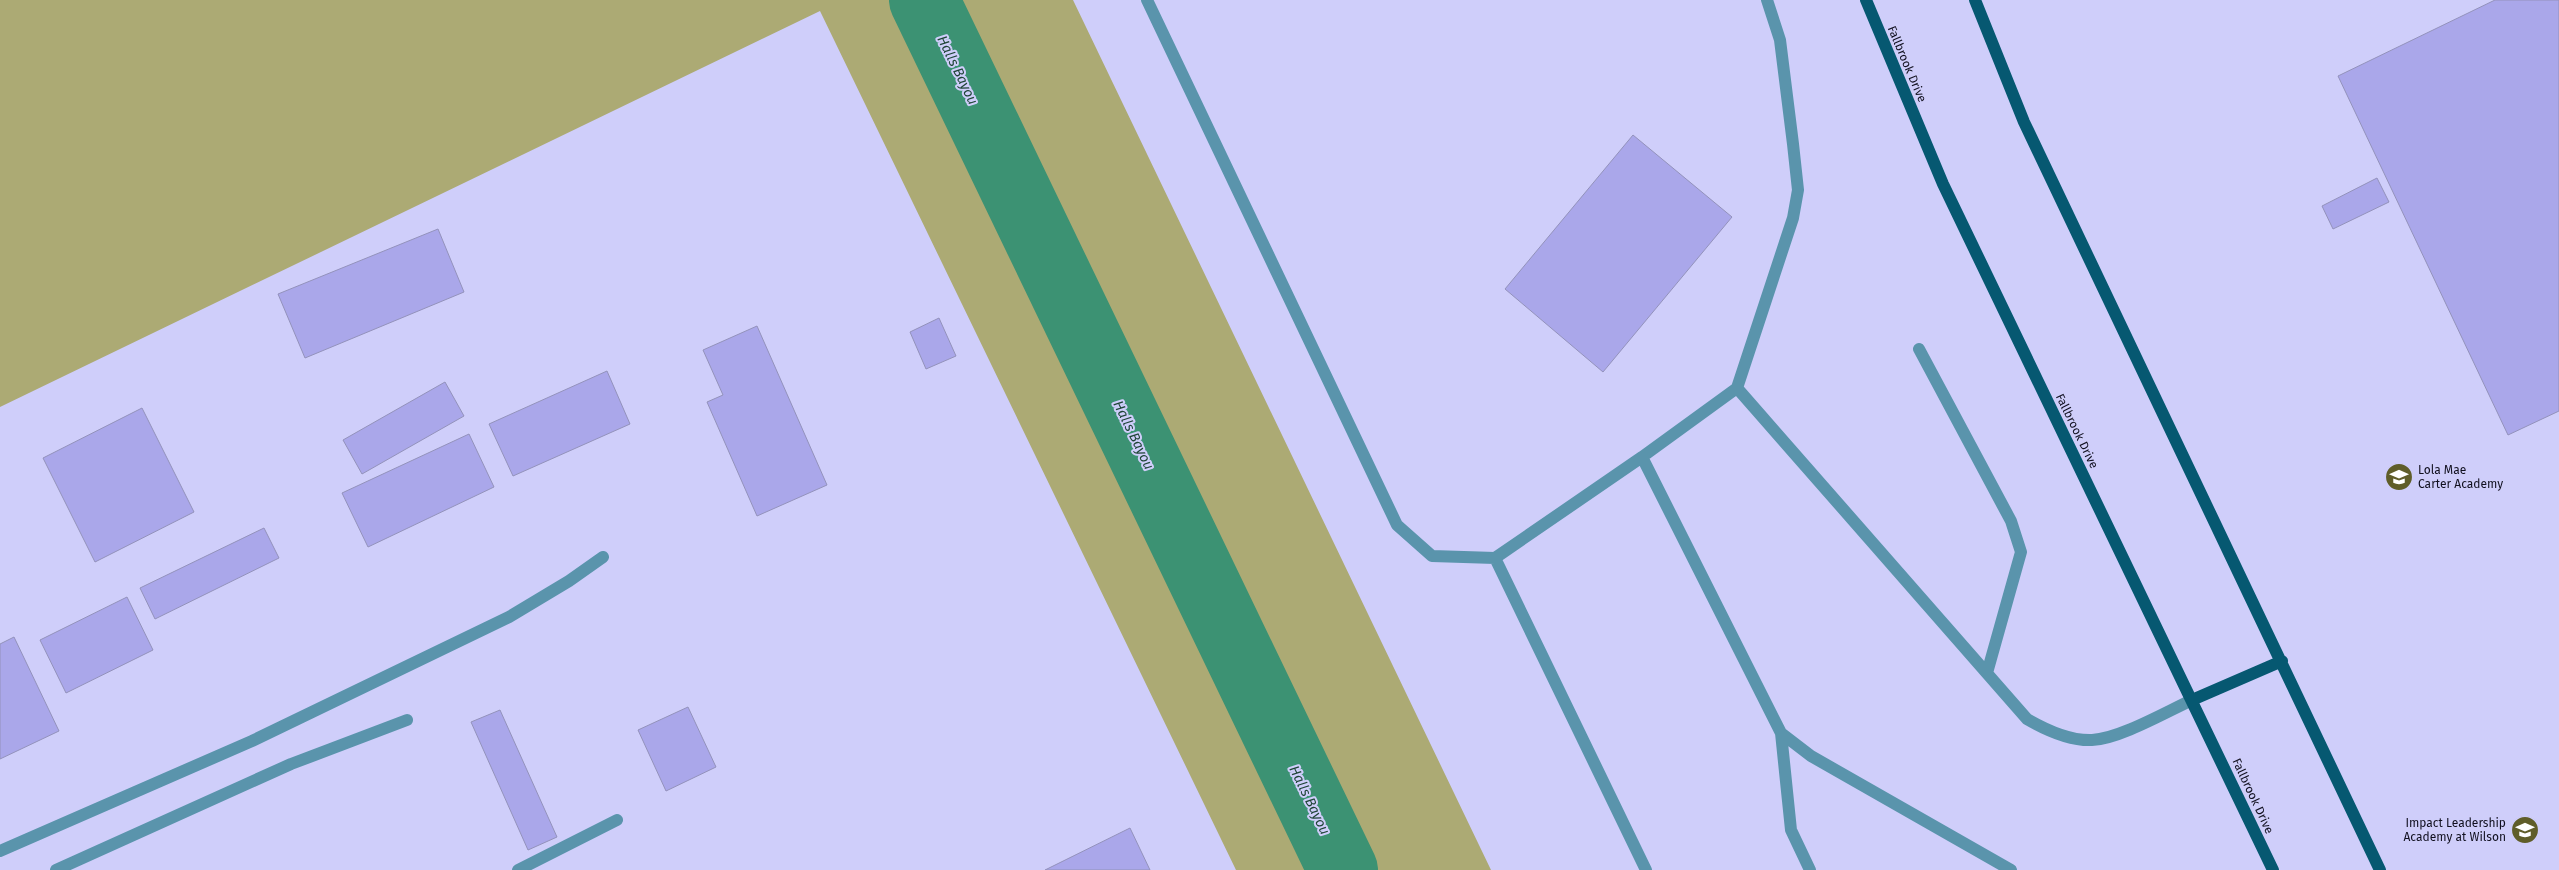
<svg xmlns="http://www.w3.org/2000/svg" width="2559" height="870" font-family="'Fira Sans',sans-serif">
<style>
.green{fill:#acaa74}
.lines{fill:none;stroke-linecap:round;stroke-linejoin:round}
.river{stroke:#3c9273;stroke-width:70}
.building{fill:#aaa7ea;stroke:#9392bb}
.minor{stroke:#5a94ac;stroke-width:12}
.major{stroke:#065871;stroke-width:12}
.labels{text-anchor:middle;stroke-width:4;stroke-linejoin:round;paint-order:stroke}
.street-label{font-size:12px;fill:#11101f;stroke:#cfcefa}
.poi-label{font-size:12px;fill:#11101f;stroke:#cfcefa;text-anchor:start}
.water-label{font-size:14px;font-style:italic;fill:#1f4537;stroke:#cfcefa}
</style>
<rect width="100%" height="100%" fill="#cfcefa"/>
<!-- green -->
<path class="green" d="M0 0H1073L1491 870H1236L820 11 0 407Z"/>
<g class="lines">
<!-- river -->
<path class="river" d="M924 0 1343 870"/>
</g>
<!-- building -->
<path class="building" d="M2495 0H2559V411L2508 435 2338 76Z
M1633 135 1732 217 1603 372 1505 289Z
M2377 178 2389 202 2333 229 2322 206Z
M438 229 464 292 305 358 278 294Z
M939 318 956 356 926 369 910 332Z
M757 326 827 485 757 516 707 402 723 395 703 350Z
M607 371 630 424 513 476 489 424Z
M445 382 464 416 362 474 343 440Z
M142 408 194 512 95 562 43 458Z
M469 434 494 487 368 547 342 493Z
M264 528 279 558 155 619 140 588Z
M127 597 153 650 66 693 40 640Z
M14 637 59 731 0 759V644Z
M688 707 716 767 666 791 638 730Z
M500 710 557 837 528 850 471 722Z
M1130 828 1150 870H1045Z"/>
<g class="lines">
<!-- minor -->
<path class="minor" d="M1147 0 1397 525 1432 556 1495 558 1646 870
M1767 0 1780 40 1793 144 1798 190 1793 218 1737 388 1642 457 1781 733 1811 756 2011 870
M1919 349 2011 521 2021 552 1987 673
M1737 388 2027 719C2046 730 2069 741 2092 740 2119 739 2166 712 2192 700
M1495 558 1642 457
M1781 733 1791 830 1810 870
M0 851 252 741 509 617 569 581 603 557
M56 870 291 764 407 720
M518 870 617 820"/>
<!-- major -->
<path class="major" d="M1866 0 1943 184 2273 870
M1975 0 2024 122 2380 870
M2192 700 2282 661"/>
</g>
<!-- icons -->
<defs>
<g id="school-disc" transform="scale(1.4375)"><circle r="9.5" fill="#5f5d29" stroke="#cfcefa"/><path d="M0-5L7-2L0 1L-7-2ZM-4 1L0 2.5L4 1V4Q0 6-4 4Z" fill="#fff"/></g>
</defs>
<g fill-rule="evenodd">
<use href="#school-disc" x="2399" y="477"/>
<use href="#school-disc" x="2525" y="830"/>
</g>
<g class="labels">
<!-- street labels -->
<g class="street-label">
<text transform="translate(1907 64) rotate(67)" y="4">Fallbrook Drive</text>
<text transform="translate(2077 431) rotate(64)" y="4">Fallbrook Drive</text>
<text transform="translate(2253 796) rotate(65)" y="4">Fallbrook Drive</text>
</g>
<!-- poi labels -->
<g class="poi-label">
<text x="2418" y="474">Lola Mae<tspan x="2418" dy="14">Carter Academy</tspan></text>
<text x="2506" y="827" text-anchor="end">Impact Leadership<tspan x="2506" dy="14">Academy at Wilson</tspan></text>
</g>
<!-- water labels -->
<g class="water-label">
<text transform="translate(958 70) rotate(64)" y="5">Halls Bayou</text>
<text transform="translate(1134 435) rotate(64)" y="5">Halls Bayou</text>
<text transform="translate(1310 800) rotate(64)" y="5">Halls Bayou</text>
</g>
</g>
</svg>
